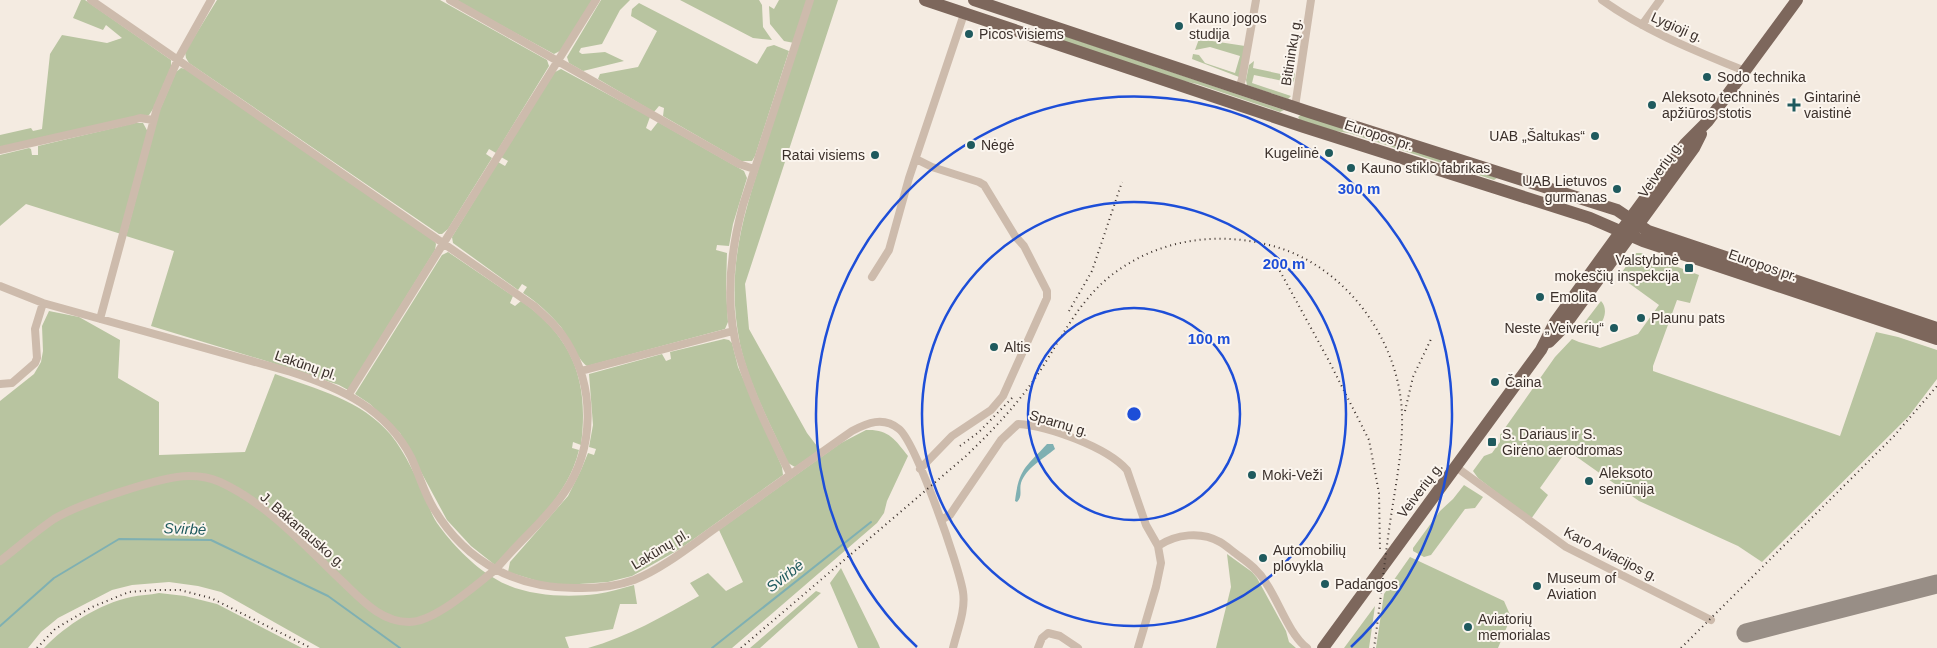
<svg xmlns="http://www.w3.org/2000/svg" width="1937" height="648" font-family="Arial,sans-serif">
<style>
.green{fill:#b8c4a0}
.water{fill:#7fb0b2}
.lines{fill:none;stroke-linecap:round;stroke-linejoin:round}
.stream{stroke:#7fb0b2;stroke-width:2}
.taxiway{stroke:#988e86;stroke-width:19}
.street{stroke:#cdbbac;stroke-width:8}
.primary{stroke:#7d675c;stroke-width:12}
.rail{stroke:#3b302b;stroke-width:2;stroke-dasharray:1 4;stroke-linecap:butt}
.ring{fill:none;stroke:#1d4ed8;stroke-width:2.5}
.poi-dot{fill:#1f5a5e;stroke:#fbf5ee;stroke-width:2}
.labels{text-anchor:middle;stroke-width:4;stroke-linejoin:round;paint-order:stroke}
.poi-label{font-size:14px;fill:#3b302b;stroke:#fbf5ee;text-anchor:start}
.street-label{font-size:14px;fill:#3b302b;stroke:#fbf5ee}
.water-label{font-size:15px;font-style:italic;fill:#1f5a5e;stroke:#fbf5ee}
.centre{fill:#1d4ed8;stroke:#fbf5ee;stroke-width:2.5}
.ring-label{font-size:15px;text-anchor:middle;font-weight:bold;fill:#1d4ed8;stroke:#fbf5ee;stroke-width:4;stroke-linejoin:round;paint-order:stroke}
</style>
<rect width="100%" height="100%" fill="#f4ebe1"/>
<!-- green -->
<path class="green" d="M81 0H85L171 60V67L153 109 149 115 145 116 0 148V135L31 128 33 131 42 129 50 54 62 35 107 43 122 38 106 25 103 30 73 18Z
M217 0H440L547 60 549 66 496 153 489 149 486 154 492 158 448 229 442 234H439L189 63 186 58 185 52Z
M455 0H593L562 50 554 54Z
M601 0H630L620 10 602 44 581 48 579 52 582 54 605 52 624 61 583 71 569 63 567 57Z
M680 0H759L762 5 763 27 772 40 753 38Z
M779 0H807L794 43 784 41 770 24 769 6 774 9Z
M813 0H838L745 284 749 329 807 433 820 450 795 467 788 463C771 425 749 385 740 344 724 265 746 207 770 133 784 89 799 44 813 0Z
M639 3 757 64 767 47 774 45 789 51 755 156 752 161H741L663 116 664 108 659 106 654 112 598 79 600 74 638 67 657 31 631 16 632 9Z
M1059 34 1284 110 1280 112 1197 84 1161 76 1058 39Z
M1199 39 1245 46 1239 77 1192 59 1193 54 1199 55 1205 63 1235 73 1240 56 1210 47 1195 50Z
M1254 61 1253 68 1290 76 1293 72 1295 73 1294 81 1292 83 1254 75 1252 83 1291 96 1288 99 1247 85 1246 80 1249 65Z
M181 68 186 69 434 239 436 244 435 250 348 390 339 385 263 360 151 326 174 251 126 236 159 112 176 72Z
M561 69 650 117 646 128 651 131 658 122 744 171 747 178 733 224 729 246 717 245 716 250 727 253 726 289 728 322 725 329 587 366C578 360 568 337 561 327 550 314 537 302 523 293L527 287 522 284 518 290 453 243 452 237 498 162 505 166 508 161 501 157 553 73Z
M1302 114 1497 178 1494 180 1349 133 1334 131 1300 120 1298 117Z
M135 123H143L148 132 121 234 26 204 0 226V155L29 148 31 149 32 155H38V146Z
M448 252 513 296 510 303 515 306 521 301C574 338 589 382 581 445L573 442 572 448 579 450C568 497 527 531 495 565L471 546 447 520 400 433 370 404 355 394 442 255Z
M1636 253H1641L1699 275 1690 303 1677 300 1653 366V371L1840 436 1876 332 1898 337 1937 350V379L1908 417 1762 562 1738 546 1639 501 1567 450 1540 488 1548 495 1531 519 1478 478 1473 471 1484 456 1492 453 1500 442V435L1555 357 1572 339 1579 342 1600 348 1638 334 1659 305 1619 276Z
M1601 301C1614 315 1592 341 1578 331Z
M49 311 79 317 120 340 118 378 159 402V455L245 452 275 374C316 389 362 400 391 435 406 454 416 477 426 499 429 506 432 516 437 523 451 543 473 566 494 578 522 596 565 598 597 594 610 592 622 588 634 585L637 604H620L613 629 565 637 569 648H320L221 592 198 586 169 582 132 585 112 590 58 618 41 632 28 648H0V401L34 374 41 362 43 351 42 326Z
M724 339 729 340 732 343 738 367 782 467 783 475 680 549 632 576 608 582 565 585 541 582 508 572 510 562 568 496 581 470 588 453 594 455 596 449 589 447 593 425 589 374 662 354 666 361 671 359 670 352Z
M866 430C888 429 895 439 908 456L887 501 884 513 877 523 732 648H588C627 637 664 616 699 596L690 583 708 573 726 591 743 582 719 530 841 443Z
M1464 485 1483 497 1475 508 1465 509 1431 555 1424 557 1413 551V548L1440 511 1453 499Z
M1227 554 1252 572 1257 578 1286 631 1289 642 1296 648H1216L1231 587Z
M1410 557 1504 601 1511 617 1498 648H1376L1384 594Z
M841 568 878 643 880 648H858L830 583Z
M816 591 821 593 760 648H750Z
M159 593 185 596 217 604 302 648H44C66 625 99 604 131 597 140 595 150 595 159 593Z
M1375 606 1369 648H1344Z"/>
<!-- water -->
<path class="water" d="M1047 444H1053L1055 449C1043 459 1026 468 1021 483 1019 490 1023 496 1017 502L1015 501C1019 468 1026 467 1047 444Z"/>
<g class="lines">
<!-- stream -->
<path class="stream" d="M0 626 54 578 119 539 211 540 328 596 400 648
M712 648 871 522"/>
<!-- taxiway -->
<path class="taxiway" d="M1746 633 1937 584"/>
<!-- street -->
<path class="street" d="M450 0 739 164 754 169
M1602 0C1645 31 1696 51 1745 71
M1642 25 1660 0
M1239 89 1242 79 1256 0
M1295 107 1311 0
M0 150 133 120 140 118 153 120
M916 159 932 167 979 182 984 185 1015 236 1024 246 1047 291V298L1003 396 991 410 952 436 920 469
M872 277 889 250 909 178 964 14
M0 286 43 303 291 372C341 388 386 409 411 457 419 474 424 493 434 509 467 564 519 590 582 588 600 588 617 586 634 580 666 567 695 542 723 523 766 492 809 461 852 431 867 423 883 416 899 429 916 443 959 566 963 592 966 610 957 631 953 648
M100 319 157 108 178 59 211 0
M581 371 733 331
M0 384 12 383 35 363 37 358 35 329 43 303
M349 394 596 0
M1456 467 1566 547 1711 620
M790 474C771 436 751 396 739 355 724 306 730 253 743 205L810 0
M941 520 950 515 956 506 1001 440 1018 424C1048 426 1107 447 1127 470L1146 525 1158 546 1161 563 1156 587 1138 648
M1158 546C1176 534 1201 531 1220 542 1227 546 1233 552 1239 556 1250 564 1259 571 1266 583 1279 602 1289 634 1307 648
M0 561C18 547 35 532 54 519 77 505 163 475 190 476 200 476 211 478 220 482 268 504 305 546 343 582 362 600 381 622 409 622 435 622 474 586 495 570L503 561C523 538 547 518 564 493 595 448 595 388 567 342 558 327 546 317 534 306L91 0
M1038 648 1042 638 1048 633 1060 636 1078 648"/>
<!-- primary -->
<path class="primary" d="M925 0 1304 127 1590 218 1643 241 1937 339
M974 0 1309 112 1598 204 1617 210 1648 231 1937 328
M1549 342 1563 328 1694 148 1701 134
M1323 648 1541 350 1555 322 1613 242 1685 144 1708 121 1797 0"/>
<!-- rail -->
<path class="rail" d="M1275 262 1329 361 1369 440 1379 493 1380 551
M1069 311 1092 271 1122 182
M1405 411 1413 377 1432 337
M960 446 979 432 1013 397
M37 648 55 629 92 607 129 592 156 590H180L211 598 311 648
M741 648 966 456C993 430 1017 405 1038 374 1063 336 1081 295 1120 269 1164 239 1218 232 1269 245 1344 263 1400 340 1402 415 1403 451 1395 488 1390 523 1384 565 1380 606 1374 648
M1681 648 1894 436 1937 386"/>
</g>
<!-- distance rings -->
<g class="ring">
<circle cx="1134" cy="414" r="106"/>
<circle cx="1134" cy="414" r="212"/>
<path d="M917 647A318 318 0 1 1 1351 647"/>
</g>
<!-- markers -->
<g class="poi-dot">
<circle cx="1179" cy="26" r="5"/>
<circle cx="969" cy="34" r="5"/>
<circle cx="1707" cy="77" r="5"/>
<circle cx="1652" cy="105" r="5"/>
<path d="M1791.5 97.5h5v5h5v5h-5v5h-5v-5h-5v-5h5z"/>
<circle cx="1595" cy="136" r="5"/>
<circle cx="971" cy="145" r="5"/>
<circle cx="1329" cy="153" r="5"/>
<circle cx="875" cy="155" r="5"/>
<circle cx="1351" cy="168" r="5"/>
<circle cx="1617" cy="189" r="5"/>
<rect x="1684" y="263" width="10" height="10" rx="2.5"/>
<circle cx="1540" cy="297" r="5"/>
<circle cx="1641" cy="318" r="5"/>
<circle cx="1614" cy="328" r="5"/>
<circle cx="994" cy="347" r="5"/>
<circle cx="1495" cy="382" r="5"/>
<rect x="1487" y="437" width="10" height="10" rx="2.5"/>
<circle cx="1252" cy="475" r="5"/>
<circle cx="1589" cy="481" r="5"/>
<circle cx="1263" cy="558" r="5"/>
<circle cx="1325" cy="584" r="5"/>
<circle cx="1537" cy="586" r="5"/>
<circle cx="1468" cy="627" r="5"/>
</g>
<g class="labels">
<!-- poi labels -->
<g class="poi-label">
<text x="1189" y="23">Kauno jogos<tspan x="1189" dy="16">studija</tspan></text>
<text x="979" y="39">Picos visiems</text>
<text x="1717" y="82">Sodo technika</text>
<text x="1662" y="102">Aleksoto techninės<tspan x="1662" dy="16">apžiūros stotis</tspan></text>
<text x="1804" y="102">Gintarinė<tspan x="1804" dy="16">vaistinė</tspan></text>
<text x="1585" y="141" text-anchor="end">UAB „Šaltukas“</text>
<text x="981" y="150">Nėgė</text>
<text x="1319" y="158" text-anchor="end">Kugelinė</text>
<text x="865" y="160" text-anchor="end">Ratai visiems</text>
<text x="1361" y="173">Kauno stiklo fabrikas</text>
<text x="1607" y="186" text-anchor="end">UAB Lietuvos<tspan x="1607" dy="16">gurmanas</tspan></text>
<text x="1679" y="265" text-anchor="end">Valstybinė<tspan x="1679" dy="16">mokesčių inspekcija</tspan></text>
<text x="1550" y="302">Emolita</text>
<text x="1651" y="323">Plaunu pats</text>
<text x="1604" y="333" text-anchor="end">Neste „Veiverių“</text>
<text x="1004" y="352">Altis</text>
<text x="1505" y="387">Čaina</text>
<text x="1502" y="439">S. Dariaus ir S.<tspan x="1502" dy="16">Girėno aerodromas</tspan></text>
<text x="1599" y="478">Aleksoto<tspan x="1599" dy="16">seniūnija</tspan></text>
<text x="1262" y="480">Moki-Veži</text>
<text x="1273" y="555">Automobilių<tspan x="1273" dy="16">plovykla</tspan></text>
<text x="1547" y="583">Museum of<tspan x="1547" dy="16">Aviation</tspan></text>
<text x="1335" y="589">Padangos</text>
<text x="1478" y="624">Aviatorių<tspan x="1478" dy="16">memorialas</tspan></text>
</g>
<!-- street labels -->
<g class="street-label">
<text transform="translate(1677 27) rotate(24)" y="5">Lygioji g.</text>
<text transform="translate(1291 52) rotate(-81)" y="5">Bitininkų g.</text>
<text transform="translate(1379 135) rotate(18)" y="5">Europos pr.</text>
<text transform="translate(1660 169) rotate(-55)" y="5">Veiverių g.</text>
<text transform="translate(1763 265) rotate(19)" y="5">Europos pr.</text>
<text transform="translate(306 365) rotate(19)" y="5">Lakūnų pl.</text>
<text transform="translate(1059 423) rotate(17)" y="5">Sparnų g.</text>
<text transform="translate(1420 490) rotate(-53)" y="5">Veiverių g.</text>
<text transform="translate(303 530) rotate(41)" y="5">J. Bakanausko g.</text>
<text transform="translate(660 549) rotate(-31)" y="5">Lakūnų pl.</text>
<text transform="translate(1611 554) rotate(27)" y="5">Karo Aviacijos g.</text>
</g>
<!-- water labels -->
<g class="water-label">
<text transform="translate(185 529) rotate(2)" y="5">Svirbė</text>
<text transform="translate(785 576) rotate(-38)" y="5">Svirbė</text>
</g>
</g>
<circle cx="1134" cy="414" r="8" class="centre"/>
<g class="ring-label">
<text x="1359" y="194">300 m</text>
<text x="1284" y="269">200 m</text>
<text x="1209" y="344">100 m</text>
</g>
</svg>
